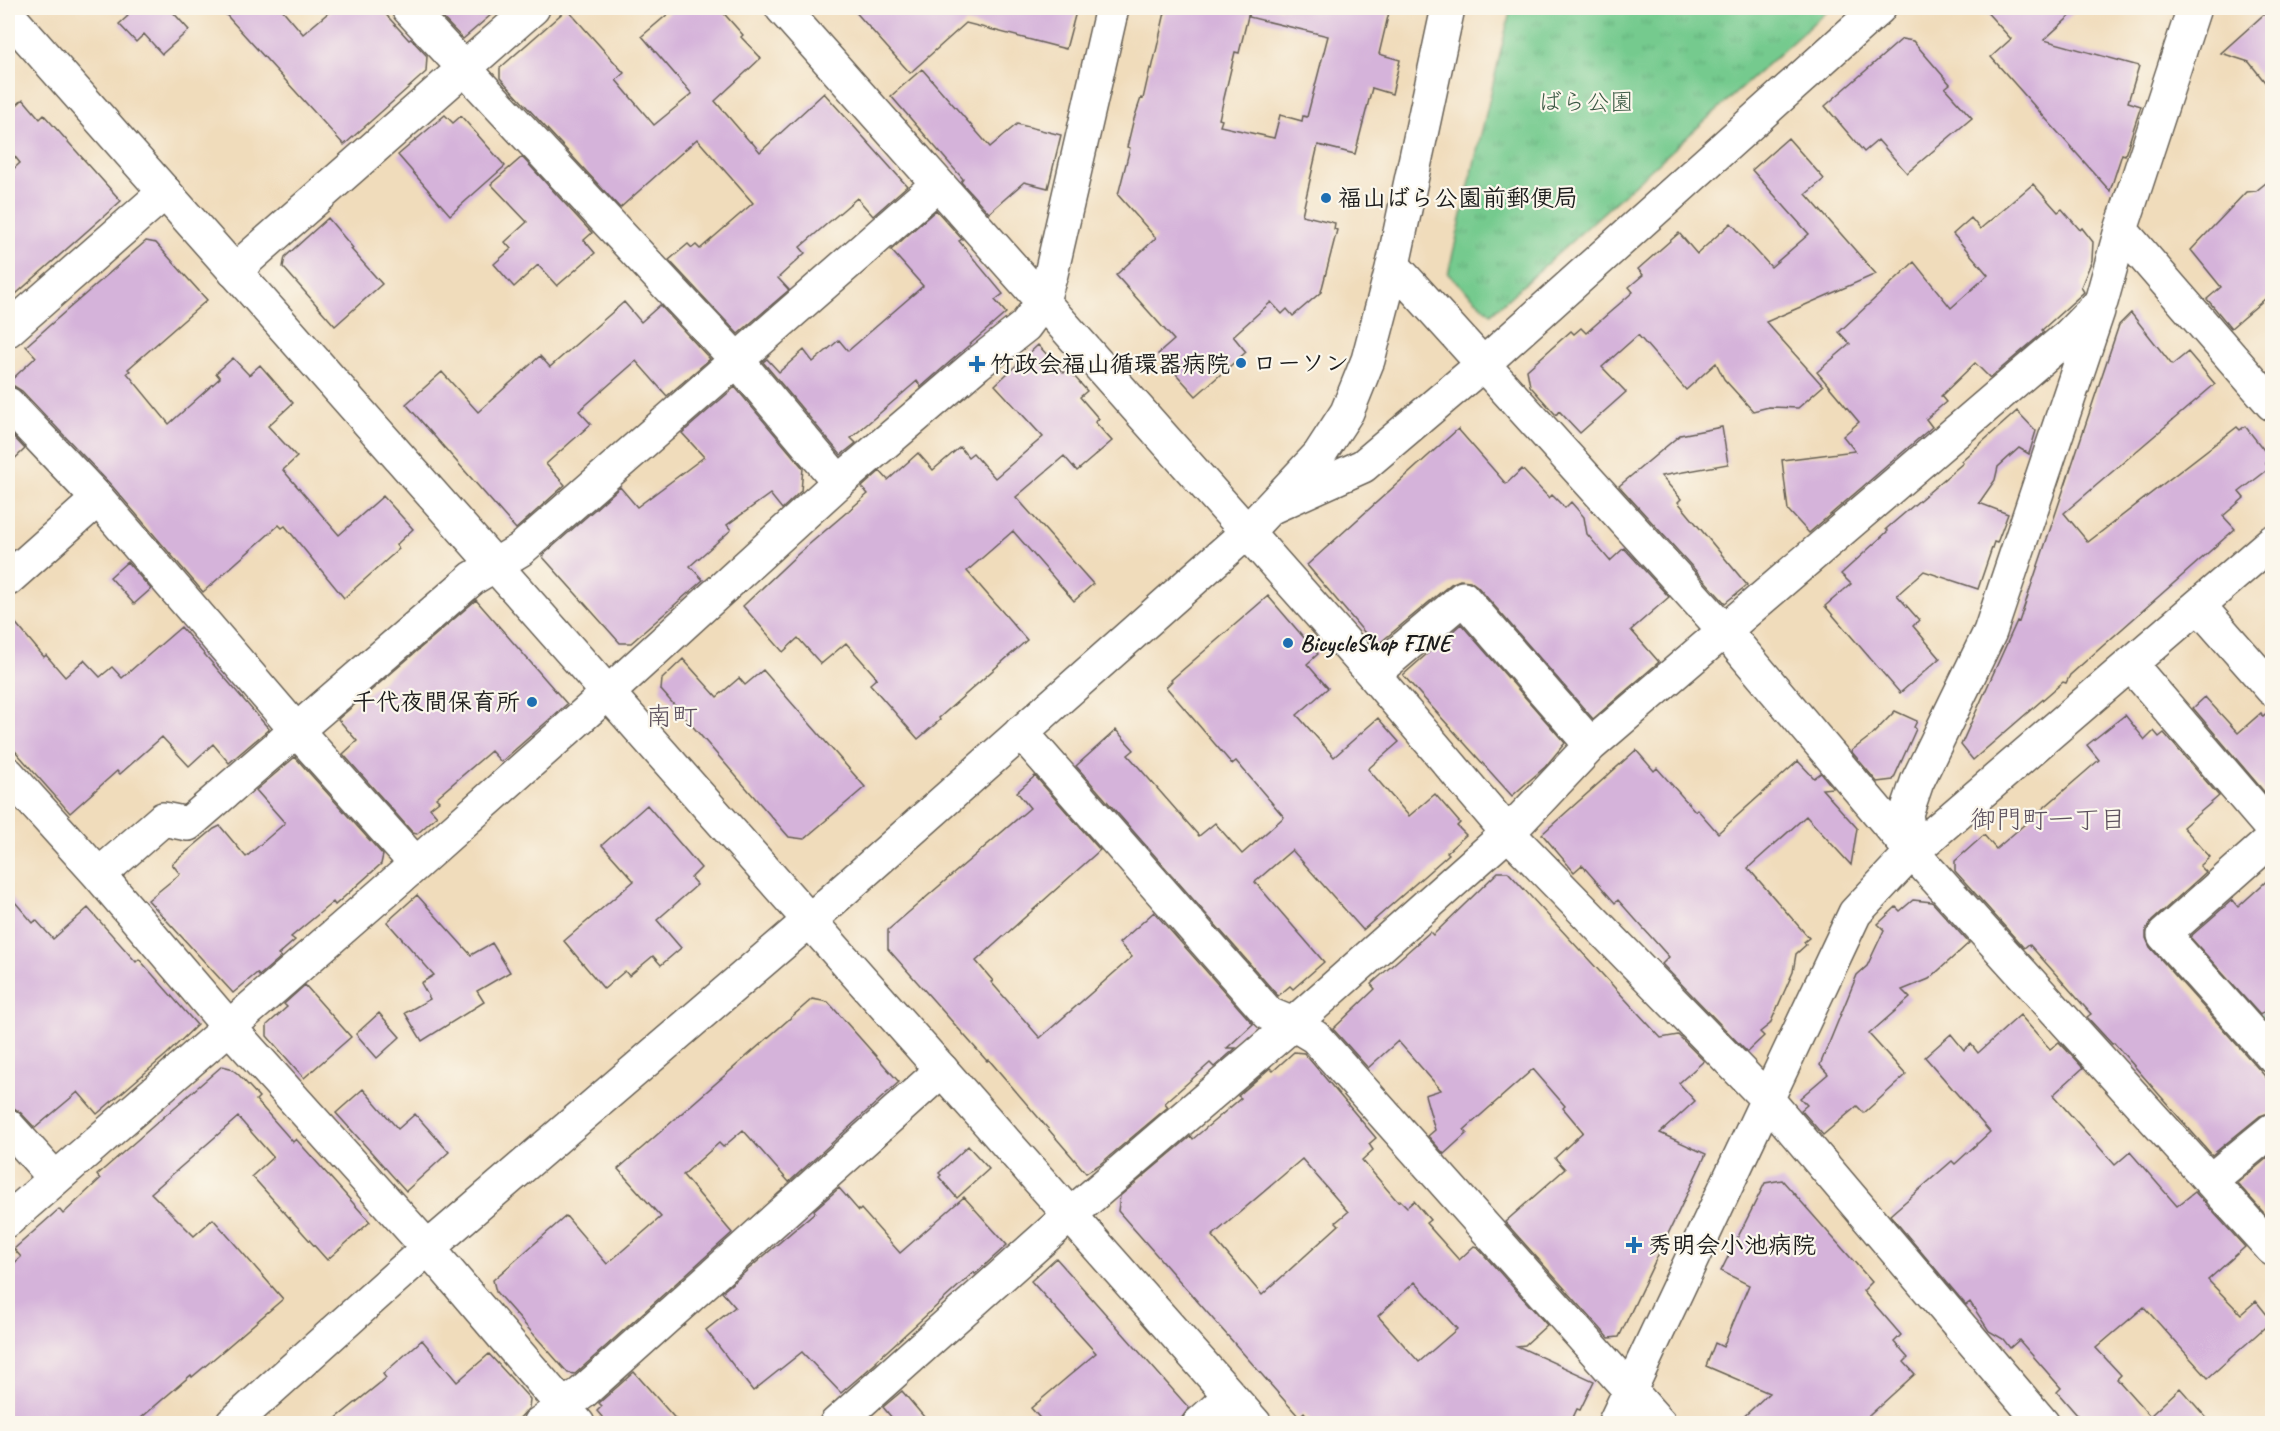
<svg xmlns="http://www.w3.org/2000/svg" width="2280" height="1431" font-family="Caveat,'Klee One',sans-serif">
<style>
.grass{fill:url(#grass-tufts);stroke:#487355;stroke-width:1.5}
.building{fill:#d5b3da;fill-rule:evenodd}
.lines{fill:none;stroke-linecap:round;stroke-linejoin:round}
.minor-casing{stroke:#665f54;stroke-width:36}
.tertiary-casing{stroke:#665f54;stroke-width:36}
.minor{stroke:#fff;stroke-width:33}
.tertiary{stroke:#fff;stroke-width:33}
.poi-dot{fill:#1f6fb2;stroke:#fbf7ec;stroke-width:2}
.labels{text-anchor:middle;stroke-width:4.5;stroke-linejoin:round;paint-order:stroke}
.park-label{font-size:24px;fill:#3b5944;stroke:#fbf7ec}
.poi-label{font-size:24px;font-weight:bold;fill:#1c1c1c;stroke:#fbf7ec;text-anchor:start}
.neighbourhood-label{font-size:26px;fill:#5d515e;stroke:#fbf7ec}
</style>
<defs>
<pattern id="grass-tufts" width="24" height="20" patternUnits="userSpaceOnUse" patternTransform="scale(1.5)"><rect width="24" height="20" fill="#74ca8e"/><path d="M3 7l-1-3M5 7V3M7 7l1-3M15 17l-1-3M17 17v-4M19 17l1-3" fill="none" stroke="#64ad7a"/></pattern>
</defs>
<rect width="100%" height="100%" fill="#fbf7ec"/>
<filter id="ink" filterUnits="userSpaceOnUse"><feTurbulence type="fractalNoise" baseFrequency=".0167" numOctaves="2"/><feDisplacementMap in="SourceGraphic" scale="12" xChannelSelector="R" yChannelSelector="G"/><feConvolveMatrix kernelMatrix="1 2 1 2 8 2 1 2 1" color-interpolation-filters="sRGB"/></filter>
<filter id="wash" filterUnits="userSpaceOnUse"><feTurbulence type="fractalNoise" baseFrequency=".008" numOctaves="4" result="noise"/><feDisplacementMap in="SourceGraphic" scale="24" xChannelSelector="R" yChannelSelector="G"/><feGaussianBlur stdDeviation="1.35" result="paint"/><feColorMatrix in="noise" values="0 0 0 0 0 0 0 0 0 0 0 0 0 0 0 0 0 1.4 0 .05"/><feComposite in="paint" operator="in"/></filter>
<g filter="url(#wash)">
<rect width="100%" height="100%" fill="#f0dcbb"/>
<!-- grass -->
<path class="grass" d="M1511 8H1830L1491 314 1448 274Z
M2272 986V1042L2241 1005Z"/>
<g id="blocks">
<!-- building -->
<path class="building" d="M120 8H171L170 9 189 30 162 54 144 34 136 42 119 24 128 16Z
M220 8H281L303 34 334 8H380L409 40 411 39 427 56 426 72 344 145Z
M447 8H499L463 39 439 14Z
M675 8H719L743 35 741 37 761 58 715 101 750 142 751 141 760 152 824 93 907 186 873 216 857 198 800 247 805 253 778 278 789 290 738 334 669 260 688 244 692 248 696 245 700 249 753 203 697 139 620 208 500 78V68L567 9 624 73 616 80 654 125 692 94 642 36Z
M852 8H1077L1066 49 966 23 910 73Z
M1166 8H1250L1239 53 1235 52 1219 119 1222 120 1220 126 1274 138 1280 115 1302 121 1303 116 1307 117 1328 36 1249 17 1250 8H1390L1379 54 1400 60 1392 94 1372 88 1355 154 1318 145 1302 215 1335 223 1334 229 1337 230 1321 292 1293 316 1287 309 1282 314 1271 302 1233 336 1246 352 1196 396 1158 354 1174 340 1116 275 1156 238 1118 195 1130 148 1127 147 1133 122 1141 98 1143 99 1150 68 1152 69Z
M1983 8H2079L2044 40 2139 66 2128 102 2141 106 2125 155 2122 154 2110 191 1991 57 2011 39Z
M2271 8H2272V91L2249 62 2221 53Z
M1902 39 1913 41 1950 84 1945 88 1972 118 1907 173 1878 140 1864 152 1825 106Z
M922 69 990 147 1017 124 1061 135 1048 188 1024 182 989 213 961 182 963 179 891 96Z
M23 99 40 119 44 115 121 201 8 301V174L20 163 8 148V114Z
M445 115 453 123 461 116 505 166 450 215 398 155Z
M1788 138 1824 179 1806 194 1876 274 1766 322 1823 386 1798 408 1769 407 1753 411 1724 379 1716 363 1686 390 1638 335 1602 367 1626 392 1580 433 1559 411 1556 415 1530 386 1527 370 1571 331 1574 334 1581 328 1586 333 1633 292 1629 287 1643 275 1638 269 1679 233 1697 254 1731 223 1771 267 1809 234 1752 170Z
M522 157 592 233 584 240 595 253 557 286 538 265 514 287 494 264 511 249 505 242 527 222 491 184Z
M2272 178V293L2231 328 2207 299 2221 287 2191 250 2246 192 2256 191Z
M2033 184 2058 212 2062 209 2080 230 2082 228 2093 242 2092 260 2081 287 2084 292 2042 330 2044 332 1990 378 1975 363 1941 396 1946 402 1926 419 1932 427 1809 533 1788 510 1782 460 1855 451 1843 436 1859 422 1817 372 1850 344 1839 332 1914 262 1951 308 1988 275 1953 234 1971 218 1980 229Z
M936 210 962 239 959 241 1003 294 995 300 1006 313 921 387 917 381 851 438 856 443 841 455 763 362 767 359 779 372 804 350 813 362 839 340 848 351 923 286 891 250Z
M328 218 353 248 351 249 382 284 335 326 283 267 285 257Z
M146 241 156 243 207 300 128 369 130 371 127 373 169 424 220 378 216 373 233 358 249 375 260 365 293 403 268 426 297 457 283 470 339 535 383 496 413 529 396 545 399 549 344 598 285 526 282 528 279 525 203 592 112 486 22 391 14 386H8V383L36 357 26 346Z
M624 302 641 322 660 305 710 359 667 396 636 361 579 411 591 424 546 464 565 485 516 529 406 404 442 372 478 412 540 356 550 367Z
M2131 313 2172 365 2188 352 2215 384 2064 513 2088 542 2237 427 2240 430 2245 426 2271 459 2265 463 2270 468 2239 492 2244 498 2223 516 2235 529 2070 675 2066 683 2063 682 1973 760 1961 745 2017 621 2019 622 2119 325Z
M1038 345 1064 373 1068 369 1087 391 1080 397 1099 419 1095 422 1112 441 1077 471 1064 456 1016 497 1093 584 1074 601 1013 531 967 571 1027 640 939 718 940 720 918 739 870 684 877 678 846 643 821 664 798 638 783 652 743 606 799 553 868 494 862 487 880 471 888 480 918 453 933 470 960 447 968 457 973 453 995 478 1043 437 995 385Z
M735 387 803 468 801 491 782 509 770 494 727 525 731 530 690 566 703 580 631 643H620L542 556 620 487 637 507 704 457 682 433Z
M2017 411 2036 431 2029 454 2019 448 1998 467 1995 480 1979 503 2008 514 1997 543 1994 542 1978 589 1924 571 1897 595 1919 620 1913 626 1940 658 1900 693 1825 606 1851 584 1841 574 1888 531 1886 529 1963 463 1961 461Z
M1722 427 1728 464 1661 476 1681 499 1678 502 1747 585 1725 603 1619 486 1680 435Z
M1458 429 1506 484 1522 469 1549 498 1552 495 1565 508 1571 502 1584 517 1587 534 1610 561 1624 548 1669 597 1631 630 1659 662 1593 719 1477 586 1470 581 1460 580 1451 584 1376 646 1307 565Z
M8 431 25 449 8 465Z
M127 562 151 589 134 604 110 577Z
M1268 596 1318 654 1307 664 1328 688 1297 715 1334 757 1378 718 1399 742 1368 769 1409 816 1435 794 1460 823 1457 826 1466 835 1447 852 1449 854 1363 930 1292 850 1255 882 1324 962 1293 989 1290 986 1278 996 1076 766 1116 730 1134 750 1128 755 1199 836 1215 823 1242 854 1284 817 1236 761 1232 764 1166 687 1172 681 1171 680Z
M476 600 567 704 501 762 491 751 436 798 439 801 430 808 437 816 417 834 413 833 343 754 357 741 338 719Z
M8 614 44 657 46 655 65 677 84 660 100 677 112 667 122 678 181 627 269 729 229 763 213 744 189 766 162 737 120 774 117 771 70 813 8 743Z
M1461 624 1565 743 1545 767 1512 796 1403 675Z
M683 659 717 697 739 678 745 685 763 670 865 787 804 839 789 837 661 690 662 679Z
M2205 697 2238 733 2261 713 2263 716 2272 708V801L2193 708Z
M1895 711 1917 721 1914 727 1916 729 1893 780 1877 782 1851 751 1872 735Z
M2125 715 2145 740 2154 731 2159 737 2164 733 2219 796 2183 827 2210 857 2200 866 2206 872 2152 921 2146 929V938L2150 947 2272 1084V1112L2260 1116 2212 1155 2114 1043 2112 1044 2087 1017 2091 1014 2029 944 2024 948 1955 871V861L1984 835 1996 849 2099 760 2087 745Z
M1636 750 1654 771 1657 768 1695 811 1697 809 1718 833 1798 761 1814 778 1821 773 1833 788 1822 789 1857 828 1851 865 1806 816 1748 868 1809 938 1804 942 1806 945 1796 954 1793 972 1770 1024 1760 1032 1764 1036 1747 1052 1662 964 1669 957 1618 900 1615 903 1582 865 1574 872 1542 834Z
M295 757 383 855 381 864 335 905 333 902 291 937 295 940 278 955 281 957 259 976 257 973 233 993 148 900 180 874 172 864 214 829 220 826 246 857 285 823 256 790Z
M1035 776 1100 850 976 961 993 981 991 982 1040 1038 1132 957 1119 943 1154 912 1253 1024 1227 1048H1236L1214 1067 1210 1063 1165 1103 1168 1107 1099 1165 1086 1173 989 1060 987 1061 888 949V930L1030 808 1017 792Z
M647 805 701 868 691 878 697 885 657 920 681 948 661 965 653 956 629 976 625 971 604 989 564 941 634 881 602 845Z
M1498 872H1508L1661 1038 1678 1035 1704 1061 1679 1083 1695 1101 1660 1133 1706 1154 1619 1337 1609 1338 1505 1222 1565 1169 1555 1158 1583 1132 1563 1108 1565 1106 1533 1069 1464 1130 1467 1133 1444 1154 1428 1136 1435 1130 1425 1095 1441 1090 1398 1041 1368 1068 1333 1029 1375 989 1371 984 1430 932 1433 935Z
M2272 876V1004L2260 1015 2190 937 2232 900 2238 907Z
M8 894 33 923 36 920 53 939 88 908 136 962 139 959 197 1025 167 1054 97 1114 78 1092 35 1128 21 1113 14 1108H8Z
M417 895 471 955 492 943 510 972 477 991 484 1002 422 1041 405 1013 430 999 421 983 434 975 387 922Z
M1913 900 1932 902 1969 943 1929 979 1902 990 1910 998 1869 1034 1906 1075 1864 1113 1857 1106 1823 1135 1801 1110 1807 1105 1800 1098 1828 1074 1820 1065 1857 975 1867 966 1884 930 1878 924 1896 907 1900 911Z
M305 985 351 1037 304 1078 267 1036V1025L287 1007 284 1004Z
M812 999 828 1002 899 1082 789 1182 743 1130 723 1147 719 1143 683 1175 732 1233 575 1374 568 1373 496 1292 493 1280 566 1216 607 1264 661 1217 618 1169Z
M379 1013 400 1037 377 1058 356 1034Z
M2020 1015 2050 1049 2059 1042 2083 1068 2053 1095 2115 1165 2130 1152 2177 1206 2195 1192 2245 1247 2208 1280 2241 1314 2256 1301 2272 1321 2208 1378 2144 1307 2096 1348 2121 1375 2117 1379 2150 1416 2180 1388 2212 1424H2085L2057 1392 2061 1388 2019 1340 2010 1348 2003 1339 1989 1331 1970 1302 1966 1305 1890 1215 1952 1161 1955 1164 1990 1132 1925 1057 1951 1034 1964 1050 1971 1044 1978 1053Z
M1294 1052 1304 1053 1376 1138 1369 1144 1373 1150 1362 1160 1398 1202 1400 1200 1407 1207 1414 1201 1430 1220 1426 1223 1459 1260 1474 1246 1477 1247 1547 1325 1525 1345 1517 1346 1594 1381 1580 1410 1577 1409 1570 1424H1314L1304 1412 1299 1417 1118 1211 1120 1196 1191 1136 1193 1139 1241 1098 1238 1096 1270 1068 1273 1071ZM1302 1159 1348 1212 1336 1222 1339 1225 1262 1295 1212 1236ZM1415 1282 1457 1329 1419 1362 1378 1316Z
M222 1066 230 1068 238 1074 259 1097 256 1100 293 1142 296 1139 370 1222 327 1260 252 1176 273 1157 238 1117 151 1193 194 1236 213 1219 283 1299 210 1362 192 1377 191 1375 134 1424H8V1269L21 1257 14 1249 59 1209 63 1214 100 1179 97 1175Z
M363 1089 398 1129 415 1114 449 1152 406 1191 336 1113Z
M968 1146 989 1169 957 1198 939 1177 941 1175 939 1173Z
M2272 1154V1222L2237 1183Z
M1782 1180 1872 1282 1863 1291 1901 1335 1894 1342 1908 1358 1904 1362 1915 1374 1860 1424H1736L1769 1393 1706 1366 1715 1343 1723 1347 1749 1285 1721 1271 1765 1183Z
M839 1188 859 1211 861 1209 900 1253 964 1197 1007 1245 975 1274 974 1272 876 1361 877 1362 841 1393 802 1352 753 1391 706 1330 735 1307 722 1292 815 1212 814 1210Z
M1056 1258 1189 1408 1178 1423 1045 1424 1031 1408 1096 1353 1031 1281Z
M422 1340 457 1382 489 1354 530 1399 529 1408 514 1424H329L386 1378 383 1374Z
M634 1372 680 1424H608L597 1411 602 1406 599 1403Z
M902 1391 930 1424H897L883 1407Z"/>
</g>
</g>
<g filter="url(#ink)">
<use href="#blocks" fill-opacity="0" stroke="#665f54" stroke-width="1.5"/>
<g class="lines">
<!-- minor casing -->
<g class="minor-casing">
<path id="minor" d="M408 8 736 359 839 482
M782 8 1373 674 1508 833 1767 1099 2043 1424
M2121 230 2272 404
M1393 265 1724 630 1912 852 2272 1249
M234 271 533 8
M8 330 165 192
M8 404 98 499 297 731 416 864
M1272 507 1363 466 1482 365 1879 8
M8 579 98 499
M2199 606 2272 689
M2131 665 2272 829
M1373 674 1463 598 1591 745
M1021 732 1269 1014 1293 1024 1315 1037 1660 1424
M8 774 99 875 228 1026 428 1248 578 1424
M2272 839 2164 935 2272 1056
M1912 852 1906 814 1917 782 1990 632 2098 311
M99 875 163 819 188 824 473 578 520 550 938 184
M8 1126 54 1177
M2211 1180 2272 1130
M8 1220 416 864 609 692 839 482 977 364 1025 326 1042 303 1051 274 1112 8
M539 1424 582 1393 942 1070
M836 1424 1071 1214 1293 1024 1508 833 1591 745 2069 335 2101 302 2121 230 2194 8
M1199 1424 1230 1396
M1614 1424 1855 913 1912 852 2272 542"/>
</g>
<!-- tertiary casing -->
<g class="tertiary-casing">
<path id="tertiary" d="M8 15 1255 1424
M232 1424 428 1248 810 920 1246 533 1319 455 1347 412 1368 360 1393 265 1448 8"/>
</g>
<!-- minor -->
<use href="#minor" class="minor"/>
<!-- tertiary -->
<use href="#tertiary" class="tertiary"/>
</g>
</g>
<!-- markers -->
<g class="poi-dot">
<circle cx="1326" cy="198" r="6"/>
<circle cx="1241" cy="363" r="6"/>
<path d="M974 355h6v6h6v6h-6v6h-6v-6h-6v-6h6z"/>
<circle cx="1288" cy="643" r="6"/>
<circle cx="532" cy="702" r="6"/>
<path d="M1631 1236h6v6h6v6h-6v6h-6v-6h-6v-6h6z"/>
</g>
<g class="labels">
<!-- park labels -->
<g class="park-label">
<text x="1586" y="110">ばら公園</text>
</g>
<!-- poi labels -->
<g class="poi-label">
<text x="1338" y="206">福山ばら公園前郵便局</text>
<text x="1253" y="371">ローソン</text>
<text x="990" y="372">竹政会福山循環器病院</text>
<text x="1300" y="651">BicycleShop FINE</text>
<text x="520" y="710" text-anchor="end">千代夜間保育所</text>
<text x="1648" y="1253">秀明会小池病院</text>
</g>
<!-- neighbourhood labels -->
<g class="neighbourhood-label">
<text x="672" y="725">南町</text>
<text x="2048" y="828">御門町一丁目</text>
</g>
</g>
<!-- margin -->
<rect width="2280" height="1431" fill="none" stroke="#fbf7ec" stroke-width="30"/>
</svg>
